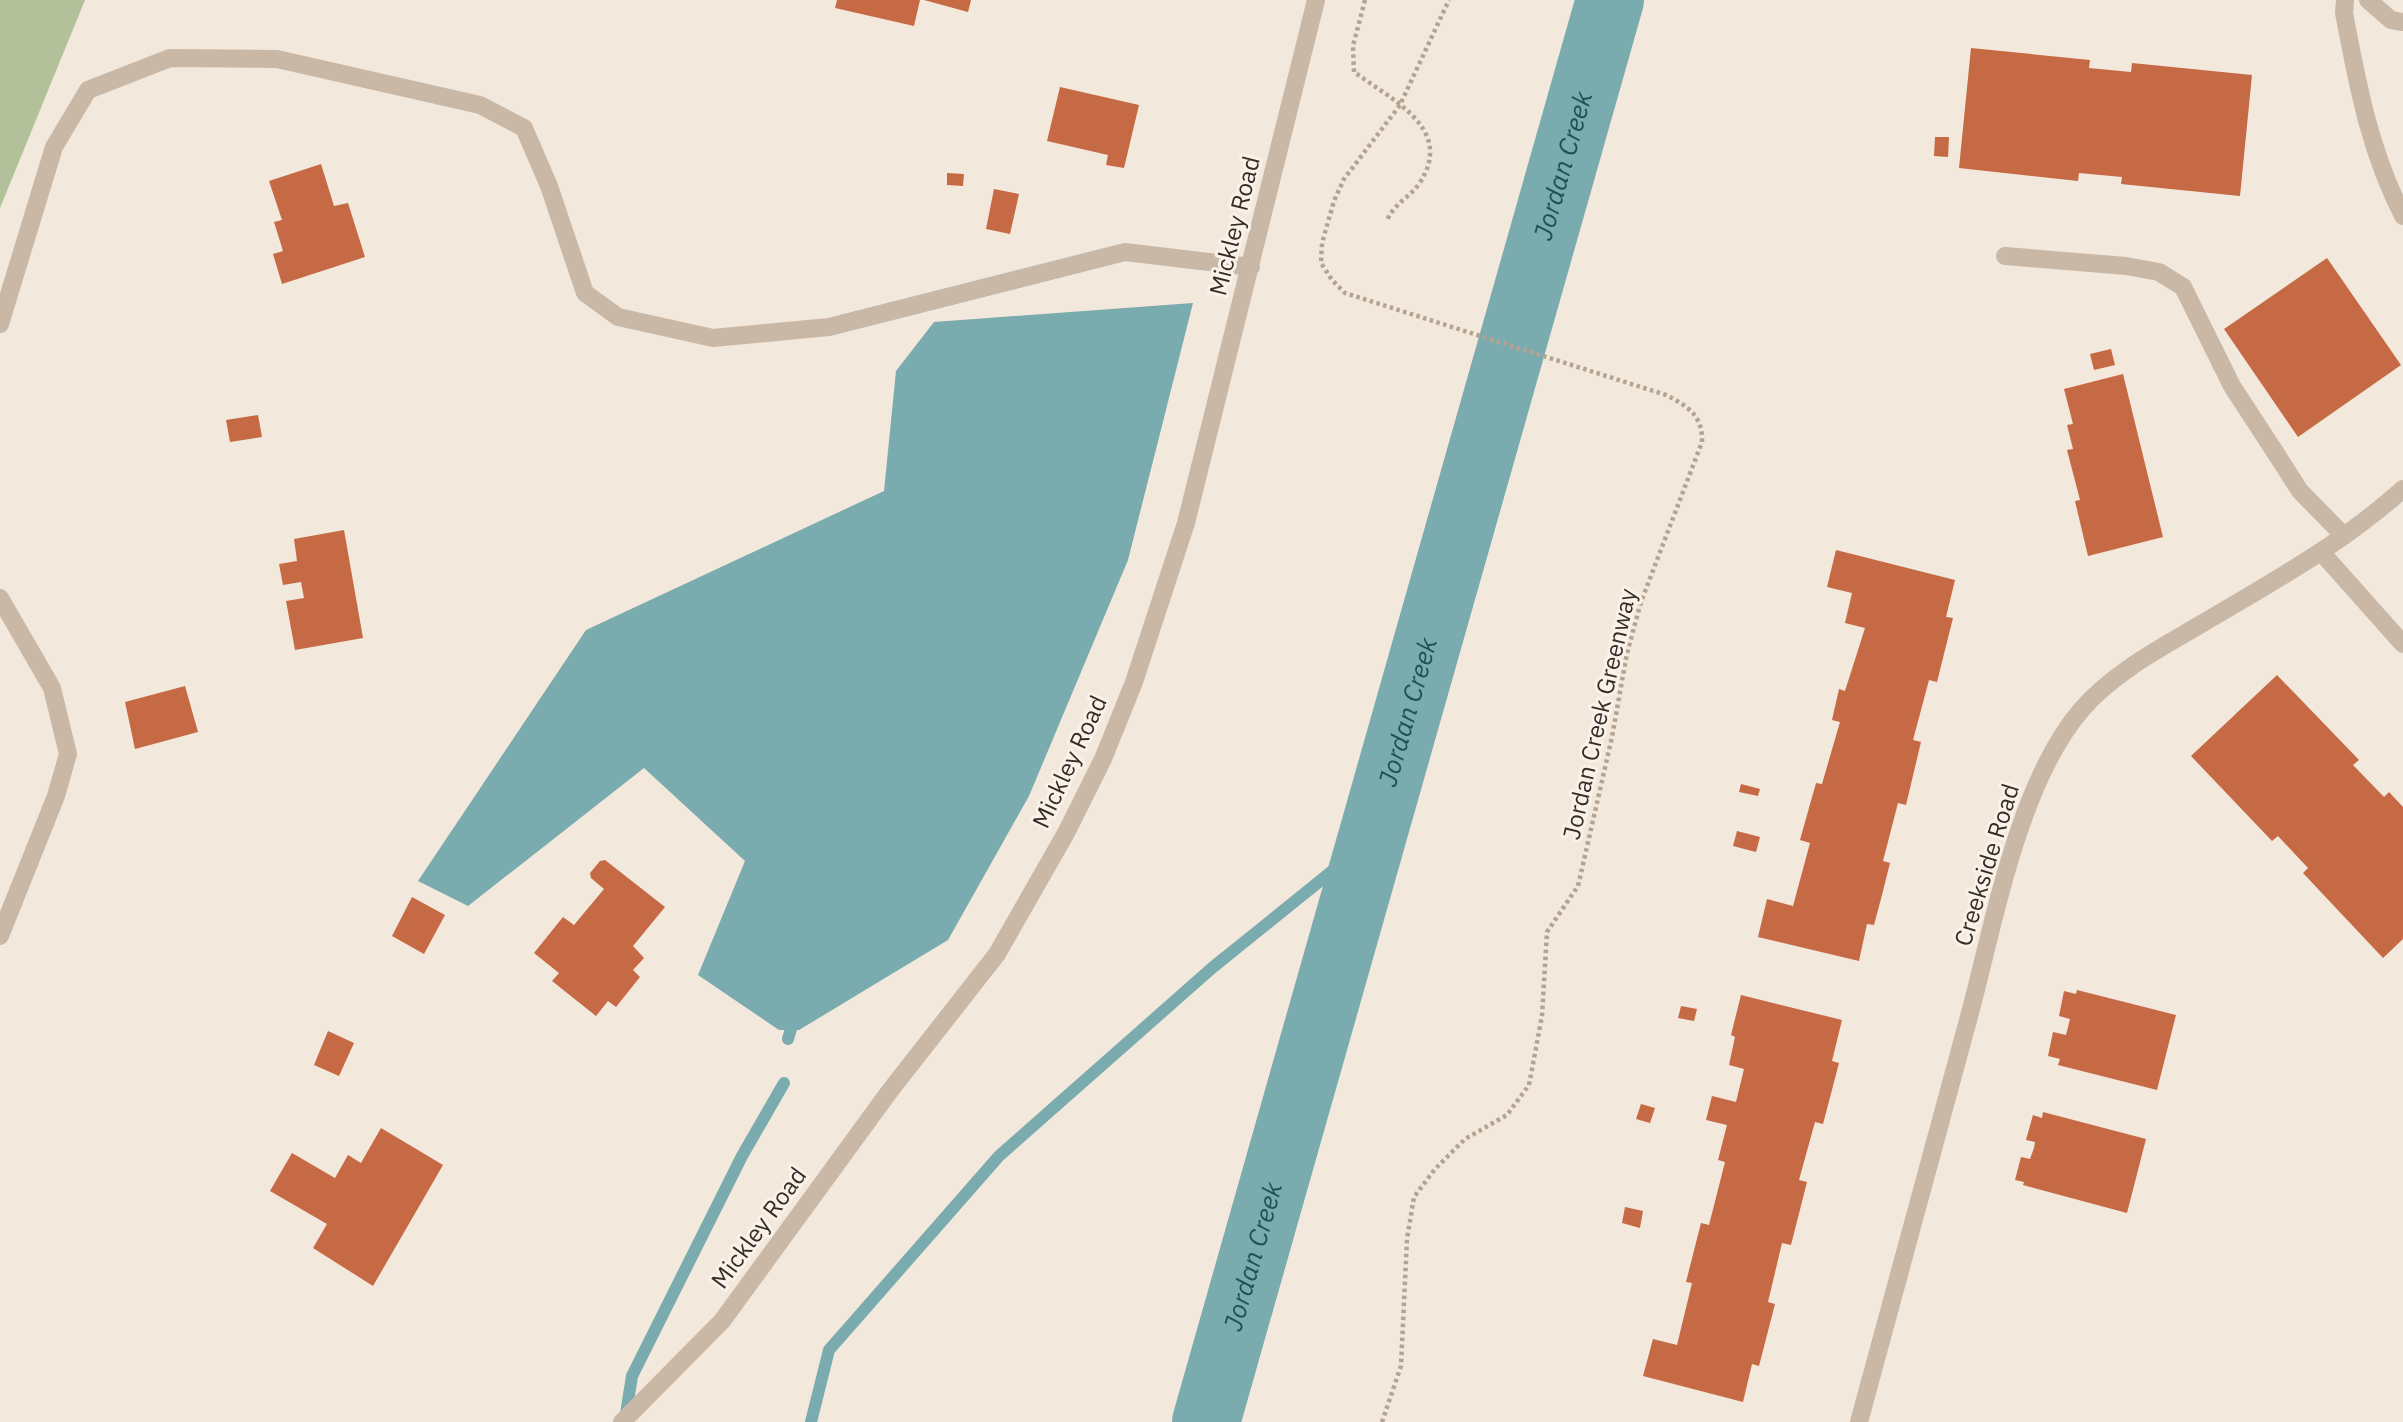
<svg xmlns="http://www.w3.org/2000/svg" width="2403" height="1422" font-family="'IBM Plex Sans',sans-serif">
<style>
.green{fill:#b3c19b}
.water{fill:#7aabaf}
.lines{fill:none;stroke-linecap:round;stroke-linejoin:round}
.stream{stroke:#7aabaf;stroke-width:12}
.river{stroke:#7aabaf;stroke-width:68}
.building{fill:#c66945}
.path{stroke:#b6a291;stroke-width:4.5;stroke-dasharray:3.5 3.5;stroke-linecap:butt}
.minor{stroke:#cab8a7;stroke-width:18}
.labels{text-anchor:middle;stroke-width:6;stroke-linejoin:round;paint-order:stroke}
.street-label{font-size:24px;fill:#362d28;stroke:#faf2e8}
.water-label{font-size:26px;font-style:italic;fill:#1d5258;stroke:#faf2e8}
</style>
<rect width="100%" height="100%" fill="#f2e8db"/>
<!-- green -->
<path class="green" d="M0 0H85L0 208Z"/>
<!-- water -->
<path class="water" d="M1193 303 1128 560 1029 796 948 940 799 1030H779L698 975 745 861 644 768 468 906 418 881 586 630 884 491 896 371 934 322Z"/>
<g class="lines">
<!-- stream -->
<path class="stream" d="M788 1039 795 1015
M625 1420 632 1376 742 1156 784 1083
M811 1422 829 1350 999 1156 1212 968 1372 839"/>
<!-- river -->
<path class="river" id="s1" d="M1206 1422 1610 0"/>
</g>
<!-- building -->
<path class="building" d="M837 0H920L914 26 835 8Z
M924 0H971L968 12Z
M1971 48 2090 60 2089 68 2131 72 2132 63 2252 75 2240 196 2121 184 2122 177 2079 173 2078 181 1959 168Z
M1060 87 1139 105 1124 168 1106 165 1108 155 1047 141Z
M1935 137H1949L1948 157 1934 156Z
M321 164 334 206 348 203 365 257 282 284 273 254 283 251 274 222 282 220 269 181Z
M947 173 964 174 963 186 947 185Z
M994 189 1019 194 1010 234 986 229Z
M2327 258 2401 365 2298 437 2224 329Z
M2111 349 2115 365 2094 370 2090 354Z
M2123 374 2163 537 2088 556 2075 501 2080 500 2067 450 2073 449 2067 425 2073 424 2064 389Z
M258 415 262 437 230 442 226 420Z
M344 530 363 638 295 650 286 601 304 598 301 582 283 585 279 564 297 561 294 539Z
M1836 550 1955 580 1946 617 1953 618 1937 682 1929 680 1913 740 1921 742 1906 805 1898 803 1883 861 1890 863 1882 895 1874 925 1867 924 1859 961 1758 937 1767 899 1793 906 1810 843 1800 840 1816 783 1822 784 1840 722 1832 720 1839 689 1845 691 1865 628 1845 623 1852 593 1827 587Z
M2277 675 2359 760 2353 765 2384 797 2389 792 2403 807V939L2383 958 2303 873 2308 868 2278 836 2272 841 2191 756Z
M185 686 198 732 135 749 125 702Z
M1741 784 1760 789 1758 796 1739 792Z
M1737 831 1760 837 1756 852 1733 846Z
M605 860 665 907 633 946 644 958 633 970 640 977 616 1007 608 1001 596 1016 552 981 559 973 534 953 563 917 574 925 604 889 591 878 590 873 600 861Z
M412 897 445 915 424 954 392 936Z
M2077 990 2176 1015 2157 1090 2058 1065 2060 1059 2048 1056 2053 1032 2066 1035 2070 1019 2059 1016 2064 991 2076 994Z
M1741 995 1842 1020 1832 1061 1839 1063 1823 1124 1815 1122 1799 1180 1807 1182 1791 1245 1782 1243 1768 1302 1775 1304 1759 1366 1752 1364 1743 1402 1643 1376 1653 1339 1677 1345 1692 1283 1686 1282 1701 1223 1709 1225 1725 1162 1718 1160 1727 1125 1706 1120 1712 1096 1736 1102 1744 1069 1729 1065 1735 1037 1731 1035Z
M1681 1006 1697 1009 1694 1021 1678 1018Z
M328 1031 354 1043 339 1076 314 1065Z
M1641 1104 1655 1108 1650 1123 1636 1119Z
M2043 1112 2146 1139 2127 1213 2023 1185 2024 1182 2015 1180 2021 1157 2030 1159 2034 1148 2035 1142 2026 1140 2033 1115 2042 1118Z
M381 1128 443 1165 373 1286 313 1248 327 1224 270 1191 292 1153 335 1178 348 1155 361 1163Z
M1625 1207 1643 1211 1640 1228 1622 1223Z"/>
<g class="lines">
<!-- path -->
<path class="path" d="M1365 0 1353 46 1354 72C1392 100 1456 129 1419 184 1409 198 1396 202 1387 220
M1382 1422 1401 1366 1407 1239 1414 1197 1435 1169 1465 1139 1507 1115 1529 1085 1542 1016 1547 932 1578 886 1612 737 1627 653 1641 602 1702 442C1703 416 1688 406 1666 395L1345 293 1332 280 1321 263 1322 243 1334 201 1344 179 1400 105 1449 0"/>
<!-- minor -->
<path class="minor" d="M2345 0 2344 13C2358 86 2369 149 2403 216
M2368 0 2391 20 2403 22
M2005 256 2126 266 2159 272 2183 287 2232 386 2275 452 2300 491 2344 536
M0 324 54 147 88 90 170 58 277 59 480 105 524 128 549 186 585 293 618 317 713 338 829 327 1125 252 1251 267
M2322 553 2403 644
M0 598 52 688 68 754 56 796 0 936
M622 1422 722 1321 889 1092 997 954 1066 833 1103 759 1134 682 1186 523 1316 0
M1859 1422C1896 1286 1933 1149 1970 1013 1995 919 2019 782 2082 709 2116 670 2165 646 2208 620 2276 580 2344 542 2403 489"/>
</g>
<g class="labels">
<!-- street labels -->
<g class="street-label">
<text transform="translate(1235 226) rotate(-76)" y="8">Mickley Road</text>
<text transform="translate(1600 714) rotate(-77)" y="8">Jordan Creek Greenway</text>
<text transform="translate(1070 762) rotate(-65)" y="8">Mickley Road</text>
<text transform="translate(1987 865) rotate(-73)" y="8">Creekside Road</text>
<text transform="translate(759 1228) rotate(-54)" y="8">Mickley Road</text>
</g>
<!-- water labels -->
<g class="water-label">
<text dy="9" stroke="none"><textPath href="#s1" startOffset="1306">Jordan Creek</textPath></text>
<text dy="9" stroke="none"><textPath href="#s1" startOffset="738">Jordan Creek</textPath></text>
<text dy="9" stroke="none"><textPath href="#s1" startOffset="172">Jordan Creek</textPath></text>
</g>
</g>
</svg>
